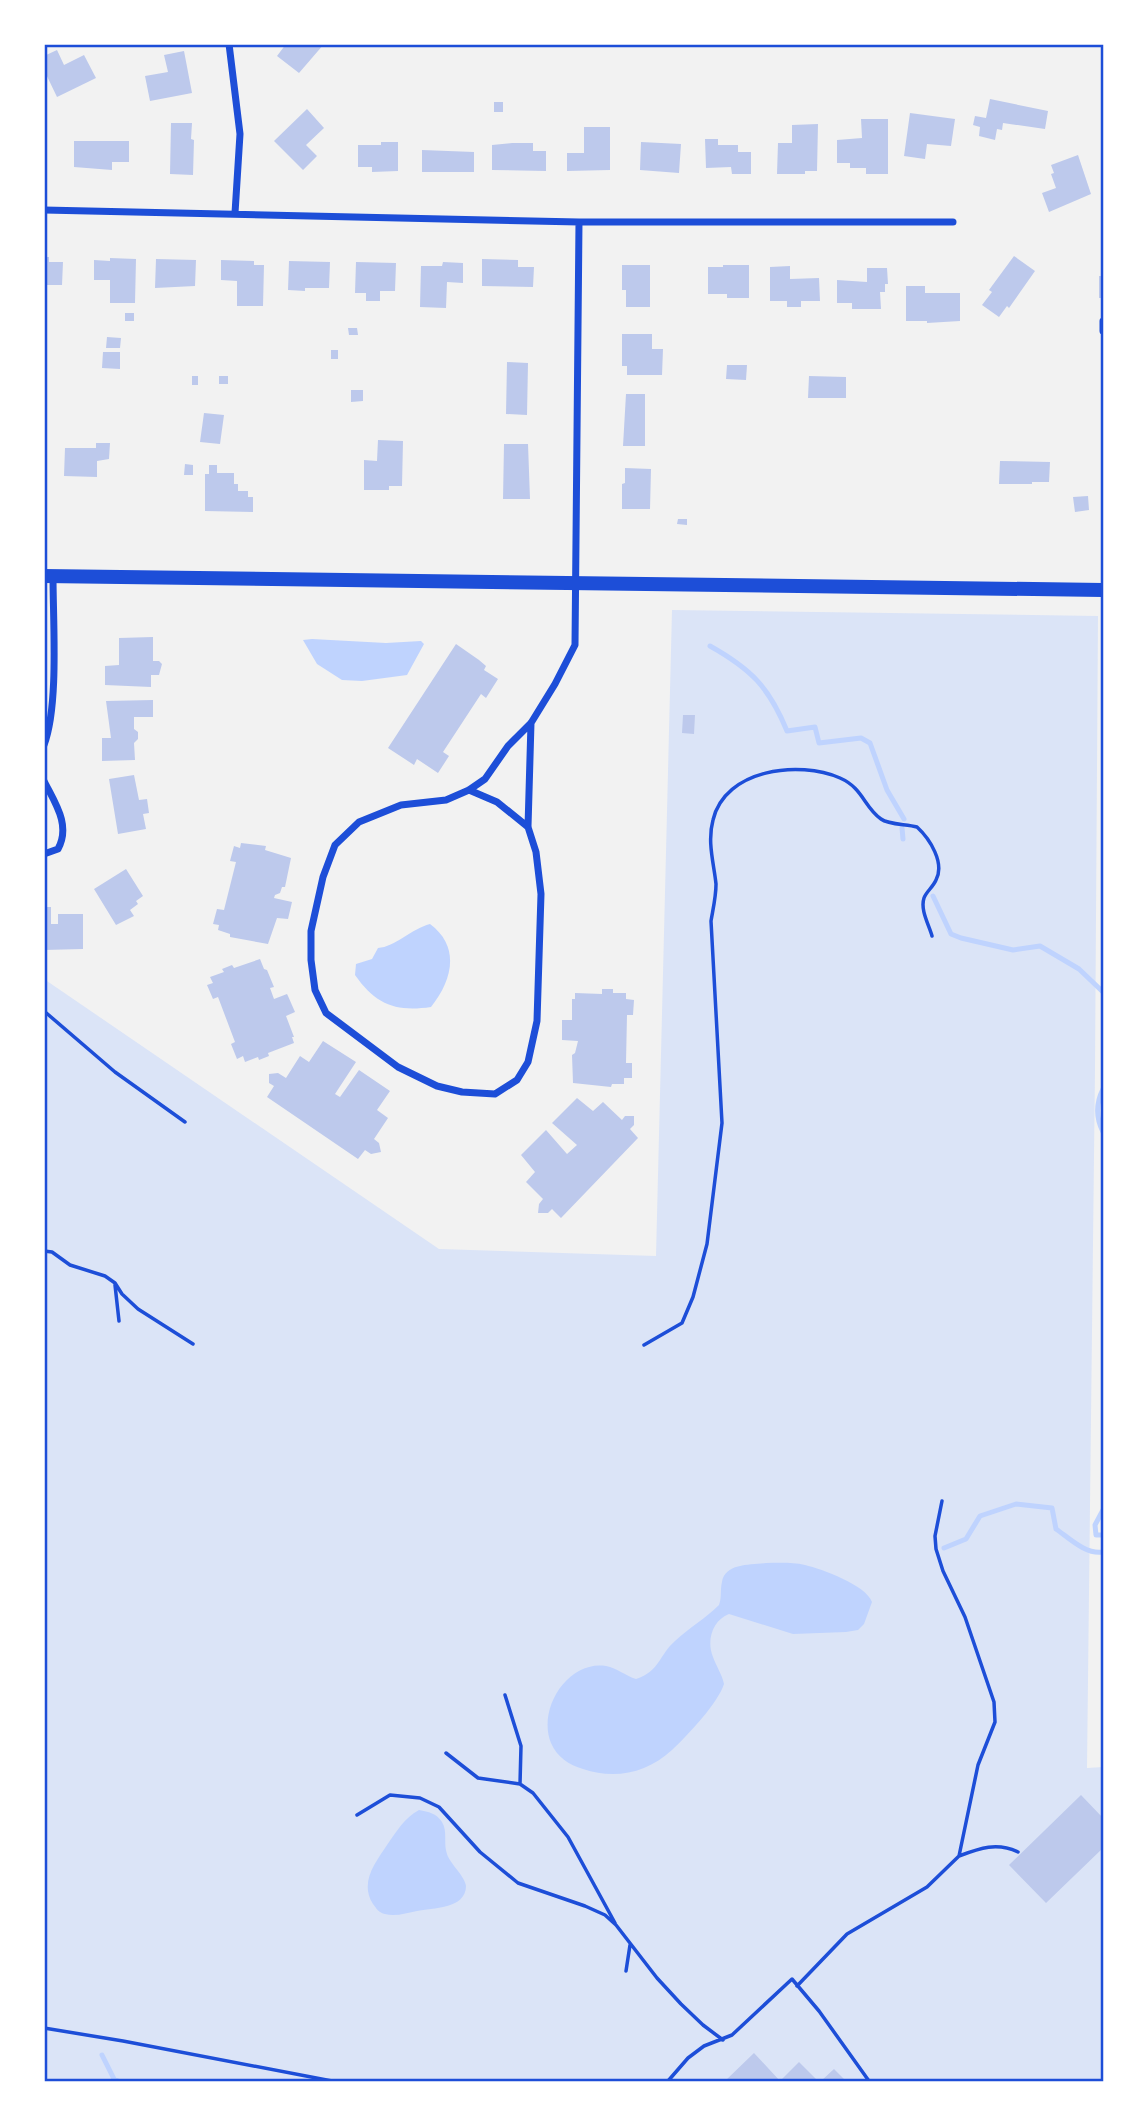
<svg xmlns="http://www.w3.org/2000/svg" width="1147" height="2125" font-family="'Sofia Sans Condensed',sans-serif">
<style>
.green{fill:#dbe4f7}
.water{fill:#bfd3fe}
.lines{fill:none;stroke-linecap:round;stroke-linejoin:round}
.stream{stroke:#bfd3fe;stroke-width:5}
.building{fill:#bdc9ec}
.path{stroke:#1d4ed8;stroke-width:3.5}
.minor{stroke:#1d4ed8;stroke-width:7}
.secondary{stroke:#1d4ed8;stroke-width:14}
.neatline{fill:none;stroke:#1d4ed8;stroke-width:2.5}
</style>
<rect width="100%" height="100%" fill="#f2f2f2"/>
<!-- green -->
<path class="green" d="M672 610 1098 616 1095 1069 1087 1768 1103 1767V2081H44V979L439 1249 656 1256Z"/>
<!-- water -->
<path class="water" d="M312 639 386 643 421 641 424 644 407 675 362 681 342 680 317 664 303 640Z
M430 924C461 947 452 981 431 1007 396 1012 376 1005 355 975L356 964 372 959 378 948C395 947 411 929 430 924Z
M766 1563C778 1563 792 1562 805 1565 822 1569 866 1585 872 1602L864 1624 858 1630 846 1632 793 1634 729 1614C713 1620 706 1640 713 1657 716 1666 722 1674 724 1684 718 1703 688 1735 672 1750 647 1773 615 1780 583 1769 569 1765 557 1757 551 1743 537 1709 568 1660 606 1666 617 1668 626 1676 636 1679 660 1671 659 1655 675 1641 689 1628 706 1618 719 1605 722 1597 720 1590 722 1582 725 1563 750 1565 766 1563Z
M419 1810C429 1812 436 1813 442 1822 448 1832 443 1843 447 1854 450 1864 465 1876 466 1886 466 1909 432 1908 417 1911 407 1913 395 1917 385 1914 379 1913 376 1908 373 1904 359 1882 376 1862 387 1845 397 1831 404 1818 419 1810Z"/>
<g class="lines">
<!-- stream -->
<path class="stream" d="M710 646C751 669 769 687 787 731L815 727 819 743 861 738 870 743 887 790 904 819
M902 828 903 839
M933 896 951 934 961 938 1013 950 1040 946 1079 969 1103 992
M1103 1089C1096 1103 1096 1118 1103 1132
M1103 1510 1095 1525 1096 1535H1103
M944 1548 966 1539 980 1516 1016 1504 1052 1508 1056 1529C1069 1538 1086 1555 1103 1552
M102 2055 114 2079 118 2081"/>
</g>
<!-- building -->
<path class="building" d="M286 44H324L299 73 277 56Z
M57 50 64 65 84 55 96 78 57 97 44 70V56Z
M184 51 192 93 150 101 145 76 168 72 164 55Z
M990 99 1048 111 1045 129 1003 123 1002 130 997 129 995 140 979 136 980 127 973 125 975 116 986 118Z
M494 102H503V112H494Z
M307 109 324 128 306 145 317 156 303 170 274 141Z
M910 113 955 119 951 146 927 144 925 159 904 156Z
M861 119H888V174H866V168H850V163H837V140L862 138Z
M171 123H192L191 139 194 140 193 175 170 174Z
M818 124 817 171H805V174H777L778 143H792V125Z
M584 127H610V170L567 171V153H584Z
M705 139H718V145H738V152H751V174H732L731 167 706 168Z
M74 141H129V162H112V170L74 167Z
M381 142H398V171L372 172V167H358V145H381Z
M641 142 681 144 679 173 640 170Z
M512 143H533V151H546V171L492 170V145Z
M422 150 474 152V172H422Z
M1078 155 1091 194 1049 212 1042 193 1056 188 1051 174 1054 173 1051 165Z
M1014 256 1035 271 1009 308 1007 306 999 317 982 305 992 292 989 290Z
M44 257H49V262H63L62 285H44Z
M110 258 136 259 135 303H110V280H94V260L110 261Z
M156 259 196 260 195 286 155 288Z
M482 259 518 260V267H534L533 287 482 286Z
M221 260 254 261V265H264L263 306H237V281L221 280Z
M289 261 330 262 329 288H305V291L288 290Z
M356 262 396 263 395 291H380V301H366V293H355Z
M443 262 463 263V283L447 282 446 308 420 307 421 266H442Z
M622 265H650V307H626V290H622Z
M723 265H749V298H727V294H708V267H723Z
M790 266V279L819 278 820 301H801V307H787V301H770V267Z
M867 268H887L888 284H885V292H880L881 309H852V303H837V280L867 282Z
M1099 276H1103V298H1099Z
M906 286H925V293H960V321L927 323V321H906Z
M125 313H134V321H125Z
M348 328H357L358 335H349Z
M622 334H652V349H663L662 375H627V366H622Z
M107 337 121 338 120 348H106Z
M331 350H338V359H331Z
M103 352H120V369L102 368Z
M507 362 528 363 527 415 506 414Z
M727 365H747L746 380 726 379Z
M192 376H198V385H192Z
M219 376H228V384H219Z
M809 376 846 377V398H808Z
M351 390H363V401L351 402Z
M626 394H645V446H623Z
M204 413 224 415 220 444 200 442Z
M378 440 403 441 402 486H389V490H364V460L377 461Z
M96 443H110L109 459 97 461V477L64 476 65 448H96Z
M504 444H528L530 499H503Z
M1000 461 1050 462 1049 482H1032V484H999Z
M185 464 193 465V475H184Z
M209 465H217V473H234V484H238V491H248V497H253V512L205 511V474H209Z
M625 468 651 469 650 509H622V484L625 483Z
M1088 496 1089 510 1075 512 1073 497Z
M678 519H687V525L677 524Z
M153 637V661H159L162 664 159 675H151V687L105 685V666L119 665V638Z
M456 644 479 660 486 666 484 670 498 679 486 698 481 694 443 752 449 756 438 773 417 759 414 765 388 748Z
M153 700V717H134V729L138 732V739L134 743 135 760 102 761V738H111L106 701Z
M683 715H695L694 734 682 733Z
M134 775 139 800 147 799 149 813 143 814 146 829 118 834 109 779Z
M241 843 266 846 265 850 291 858 285 887H282L280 893 275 895 274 898 292 902 288 919 277 918 268 944 230 937V934L218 930 219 925 213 924 217 909 224 910 236 862 230 861 234 846 240 848Z
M126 869 143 896 136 901 138 904 130 910 134 916 116 925 94 889Z
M44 907H51V924H58V914H83V949L44 950Z
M260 959 264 969 267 970 274 987 270 988 274 999 287 994 288 996 295 1012 286 1016 294 1037H292L294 1043 268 1053 269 1056 259 1060 258 1057 245 1062 243 1056 237 1059 231 1044 235 1042 218 997 213 999 207 985 213 983 210 977 224 972 222 969 232 965 234 968Z
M602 989H613V993H626V999L634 1000 633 1015H627L626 1063H632V1078H624V1084H612L611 1087 573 1083 572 1055 575 1053 578 1041 562 1040V1020H572V999H575V993L602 994Z
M323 1041 356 1062 335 1094 340 1097 359 1070 390 1091 377 1110 388 1118 374 1139 379 1143 381 1152 371 1154 365 1150 358 1159 267 1097 274 1086 269 1083V1074L278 1073 286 1078 300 1056 309 1062Z
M577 1098 593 1111 603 1102 622 1120 625 1116H634V1125L630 1129 638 1138 561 1218 552 1209 548 1213H538L539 1204 543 1199 526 1182 535 1172 521 1155 546 1130 567 1154 577 1145 552 1123Z
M1081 1795 1103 1818V1848L1046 1903 1009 1865Z
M754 2053 780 2081 799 2062 818 2081H725Z
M834 2069 846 2081H821Z"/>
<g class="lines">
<!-- path -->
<path class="path" d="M44 1011 115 1072 185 1122
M44 1251 52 1252 70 1265 105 1276 115 1283 122 1294 138 1309 193 1344
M115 1285 119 1321
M644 1345 682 1323 693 1297 707 1244 722 1123 711 921C713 909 716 897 716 884 714 864 707 842 713 820 725 769 799 760 840 778 863 788 864 807 881 819 889 825 906 824 917 827 930 839 945 863 936 880 933 887 926 892 924 898 920 910 929 925 932 936
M505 1695 521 1746 520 1784
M446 1753 478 1778 520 1784 533 1793 568 1837 615 1923
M357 1815 390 1795 420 1798 439 1807 480 1852 518 1883 585 1906 605 1915 616 1925 657 1978 681 2004 703 2025 723 2040
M959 1856C980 1848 997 1842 1018 1852
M626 1971 630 1945
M797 1986 847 1934 927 1887 959 1856 978 1765 995 1722 994 1702 965 1617 943 1571 936 1549 935 1536 942 1501
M44 2028 123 2041 332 2081
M668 2081 688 2058 704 2046 732 2035 792 1979 819 2011 869 2081"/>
<!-- minor -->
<path class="minor" d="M229 44 240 134 235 213
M44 210 579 222H953
M1103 321V331
M531 723 528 827 536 852 541 894 537 1021 528 1062 517 1080 495 1094 462 1092 437 1086 398 1067 326 1013 315 990 311 960V931L323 877 335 845 359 822 401 805 446 800 469 790 485 779 508 746 531 723 555 684 575 645 579 222
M44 745C59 706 53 621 53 577
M44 781C55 803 71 825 58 849L44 854
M469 790 497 802 528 827"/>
<!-- secondary -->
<path class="secondary" d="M44 576 1103 590"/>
</g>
<!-- border -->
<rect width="1147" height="2125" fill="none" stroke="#ffffff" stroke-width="91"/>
<rect x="46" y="46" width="1056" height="2034" class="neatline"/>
</svg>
